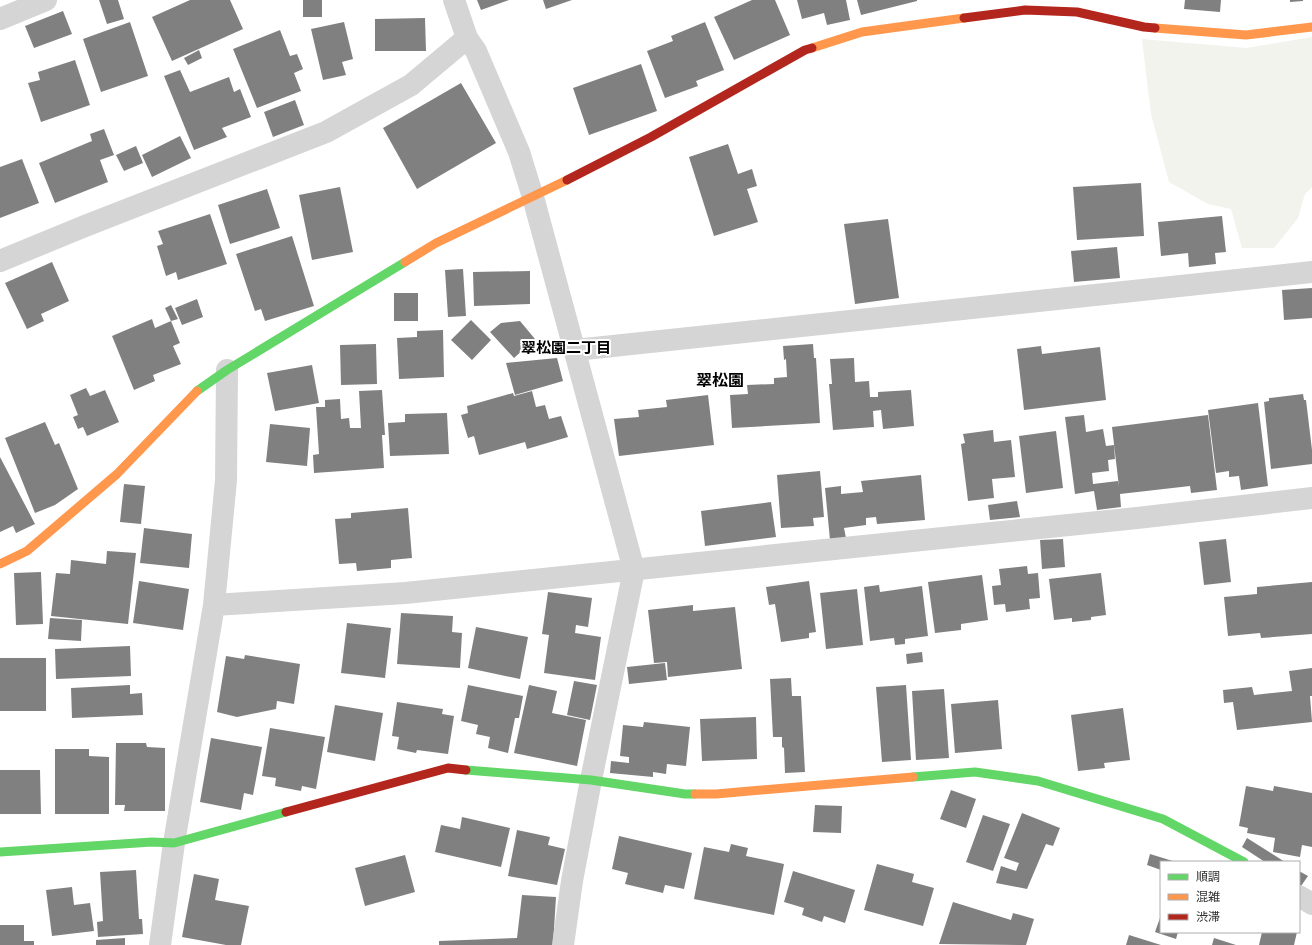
<svg xmlns="http://www.w3.org/2000/svg" width="1312" height="945" font-family="Manrope,'Noto Sans JP',sans-serif">
<style>
.green{fill:#f1f3ec}
.building{fill:#808080}
.lines{fill:none;stroke-linecap:round;stroke-linejoin:round}
.street{stroke:#d5d5d5;stroke-width:22}
.fast{stroke:#63d668;stroke-width:9}
.slow{stroke:#ff974d;stroke-width:9}
.jam{stroke:#b3261e;stroke-width:9}
.labels{text-anchor:middle;stroke-width:4;stroke-linejoin:round;paint-order:stroke}
.neighbourhood-label{font-size:15px;font-weight:bold;fill:#000;stroke:#fff}
.quarter-label{font-size:16px;font-weight:bold;fill:#000;stroke:#fff}
</style>
<rect width="100%" height="100%" fill="#fff"/>
<!-- green -->
<path class="green" d="M1312 37V187L1305 194 1298 218 1274 248H1242L1231 209 1208 204 1169 182 1151 114 1142 39 1246 48Z"/>
<!-- building -->
<path class="building" d="M99 0H118L124 19 107 24Z
M190 0H230L243 29 172 61 152 17Z
M303 0H322V17H303Z
M477 0H509L481 10Z
M543 0H572L546 9Z
M752 0H775L790 35 734 60 714 17Z
M797 0H846L850 20 827 25 824 13 802 19Z
M857 0H917V1L861 15Z
M1185 0H1221L1220 12 1184 9Z
M1290 0H1303V1L1290 2Z
M63 11 72 34 34 48 25 26Z
M425 18 426 51H375V19Z
M130 22 148 76 101 92 83 39Z
M344 22 353 59 342 62 346 75 323 80 311 29Z
M705 22 724 70 696 81 698 86 665 98 647 51 673 41 671 36Z
M280 30 290 56 297 54 303 69 294 73 301 91 257 108 233 49Z
M199 50 202 58 188 65 184 58Z
M75 60 90 105 41 122 28 83 40 80 38 72Z
M641 64 657 111 589 135 573 88Z
M180 70 190 92 229 77 234 92 240 89 251 117 222 128 227 137 194 150 164 76Z
M461 83 496 143 417 189 383 128Z
M295 100 304 125 273 137 264 112Z
M104 129 114 155 100 160 108 182 55 203 39 163 92 141 90 134Z
M180 136 191 158 152 177 142 155Z
M728 144 738 174 752 169 757 186 747 189 758 222 714 236 689 157Z
M136 146 143 163 124 171 116 155Z
M22 159 39 203 0 218V167Z
M1141 183 1144 236 1077 240 1073 187Z
M340 187 353 252 312 260 299 195Z
M267 189 280 228 230 244 218 205Z
M210 214 227 264 178 280 176 272 166 276 157 246 163 244 158 231Z
M1222 216 1226 252 1215 253 1216 264 1189 267 1188 253 1161 256 1158 222Z
M888 219 899 298 855 304 844 224Z
M292 236 314 306 265 321 261 309 255 311 236 254Z
M1117 247 1120 278 1074 282 1071 251Z
M52 262 69 301 41 314 44 321 27 329 5 283Z
M463 269 466 316 448 317 445 270Z
M530 271V304L474 306 473 272Z
M1312 288V318L1284 320 1282 290Z
M394 293H418V321H394Z
M197 299 203 317 182 325 175 308Z
M171 305 178 319 171 321 165 308Z
M152 319 155 328 171 321 180 343 173 346 181 364 153 375 155 381 134 390 112 336Z
M471 320 491 340 472 360 451 340Z
M520 321 535 339 514 358 490 332 501 323Z
M443 330 444 377 399 379 397 338 417 337V331Z
M376 344 377 384 341 385 340 345Z
M813 344 814 358H816L820 423 732 428 730 395 748 394 747 385 774 384V378L787 377 786 359 784 360 783 346Z
M1041 346 1042 354 1100 347 1106 400 1024 410 1017 349Z
M557 358 563 381 515 395 506 363Z
M854 358 855 382 869 381 870 397H878V392L911 390 914 426 883 429 881 410 873 411 874 427 833 430 829 384H832L830 359Z
M312 365 319 403 275 411 267 373Z
M86 388 90 396 105 390 119 422 87 436 83 427 78 429 73 417 78 415 70 395Z
M382 390 385 435H382L384 468 314 473 313 455 319 454 316 407H325V400L340 399 341 419 349 418 350 428H361L359 391Z
M532 391 536 407 545 405 549 419 561 416 568 437 527 449 525 442 479 455 474 436 468 438 461 415 468 413 467 406 513 393 514 396Z
M1303 394 1304 400H1306L1312 450V464L1271 469 1264 402 1269 401V398Z
M708 395 714 445 619 456 614 419 639 417 638 410 667 407 666 400Z
M1258 403 1268 486 1241 490 1239 476 1229 477V471L1216 473 1208 410Z
M447 413 449 454 390 456 388 423 405 422V414Z
M1084 415 1086 432 1103 429 1106 446 1114 445 1115 459 1108 460 1109 471 1092 473 1093 484 1118 481 1119 487 1112 427 1208 415 1217 490 1191 493 1190 486 1120 494 1121 507 1097 510 1094 491 1075 494 1065 417Z
M45 422 55 445 59 443 78 489 55 505 35 513 5 438Z
M270 424 310 428 307 466 266 462Z
M993 430 994 442 1011 440 1015 477 992 479 994 498 968 501 961 444 965 443 963 434Z
M1056 431 1063 488 1026 493 1019 436Z
M0 457 35 524 16 533 13 526 0 532Z
M820 471 824 517 813 518 814 526 781 528 777 475Z
M921 475 925 520 877 524 876 517 866 518V525L844 528 846 538 830 540 825 488 841 486V494L863 492 861 481Z
M124 484 145 486 141 524 120 522Z
M1017 501 1020 517 990 520 988 505Z
M771 502 776 537 705 546 701 511Z
M408 508 412 558 391 560V568L357 571 356 563 339 564 335 519 351 518V513Z
M144 528 192 534 189 568 140 563Z
M1063 539 1065 567 1042 569 1040 540Z
M1226 539 1231 582 1204 585 1199 542Z
M107 551 136 553 128 624 51 616 56 573 70 574 71 560 106 564Z
M1027 566 1028 574 1038 573 1040 598 1029 599 1030 609 1006 612 1005 604 994 605 992 586 1001 585 999 569Z
M41 572 43 624 16 625 14 573Z
M1101 573 1106 615 1091 617V620L1072 622V618L1054 620 1049 579Z
M982 575 988 620 961 624V630L935 633 928 582Z
M139 581 189 589 183 630 133 623Z
M809 581 816 632 809 633V638L781 642 775 604 769 605 766 587Z
M1312 582V634L1261 638 1260 633 1228 636 1224 597 1257 594V587Z
M879 585 880 592 922 586 928 636 905 639V644L895 645 894 638 870 641 864 587Z
M857 589 863 645 826 649 820 593Z
M548 592 592 598 588 627 576 625 575 633 601 637 595 680 544 673 549 635 542 634Z
M693 605V611L735 607 742 669 668 677 667 662 654 663 648 610Z
M401 613 453 616 452 632 462 633 460 668 397 664Z
M50 618 82 620 81 641 48 639Z
M347 623 391 628 385 678 341 673Z
M476 627 528 637 520 679 468 668Z
M130 646 131 676 56 679 55 649Z
M922 652 923 662 907 664 906 654Z
M245 655 300 664 294 704 277 701 276 709 237 717 217 712 226 656 244 659Z
M0 658H46V711H0Z
M665 663 667 680 629 684 627 667Z
M1312 668V696H1310L1312 722 1237 730 1233 702 1224 703 1223 690 1252 687 1254 695 1292 691 1289 671Z
M791 678 792 696H801L805 772 785 773 784 748 782 747V737H773L770 679Z
M574 681 597 685 590 720 567 715Z
M130 685V694L142 693 143 715 72 718 71 688Z
M468 685 523 696 519 718H515L508 753 488 748 490 737 476 734 478 725 461 721Z
M529 685 557 691 552 713 586 720 577 766 514 753Z
M906 685 911 760 882 762 876 687Z
M944 689 949 758 916 760 912 691Z
M998 700 1002 749 955 753 951 704Z
M397 702 443 709 442 714 454 716 448 754 417 750 416 753 397 749 399 737 392 736Z
M335 705 383 713 375 761 327 752Z
M1123 708 1130 760 1104 763 1105 768 1078 771 1071 715Z
M756 717 757 759 702 761 700 719Z
M644 722 690 727 686 766 667 764 666 774 653 772V777L610 773 611 761 629 763V757L620 756 623 725 643 727Z
M270 728 325 737 316 789 302 786 301 791 275 786 276 778 262 776Z
M211 738 262 747 253 795 244 793 241 810 200 802Z
M116 743H146L147 747 165 748V811H124L125 805H115Z
M55 749H89V756L109 757V814H55Z
M0 770H40L41 814H0Z
M1246 786 1273 791 1274 786 1312 793V847L1302 845 1300 857 1273 852 1275 838 1247 833 1248 828 1239 826Z
M951 790 976 799 966 828 940 819Z
M815 805 842 806 841 833 813 832Z
M1022 813 1060 828 1053 846 1046 844 1027 889 996 883 1001 866 1016 871 1019 863 1004 858Z
M983 815 1010 824 993 871 966 862Z
M462 817 510 828 501 867 435 852 441 825 460 829Z
M517 830 550 837 548 845 565 849 557 885 508 876Z
M619 836 692 853 684 889 665 885 663 893 625 884 628 873 612 869Z
M1247 838 1285 862H1265L1242 847Z
M731 844 748 848 746 856 784 864 774 915 694 899 704 847 729 852Z
M1150 854 1176 862H1161V870L1147 865Z
M405 855 415 892 365 906 355 868Z
M877 864 914 874 912 882 934 888 923 926 864 910Z
M136 870 139 919H142L143 934 98 937 97 922 103 921 100 872Z
M793 871 855 890 845 923 824 916 822 922 802 915 804 908 784 902Z
M1299 871 1308 876 1301 886 1299 884Z
M194 874 219 879 215 900 249 906 241 945H226L182 937Z
M72 887 74 905 90 903 94 931 52 936 46 890Z
M522 895 556 897 553 945H439V941L517 938Z
M953 902 1011 920 1013 913 1034 919 1026 945 939 944Z
M1161 915V932H1178L1176 939 1155 932Z
M0 925H24V941H34V945H0Z
M1262 932H1297L1294 945H1259Z
M1129 935 1161 945H1126Z
M125 938V945H96V940Z
M1214 938 1236 945H1212Z"/>
<g class="lines">
<!-- street -->
<path class="street" d="M454 0 467 38 476 51 519 152 533 197 634 570 591 780 572 881 563 945
M0 19 46 0
M0 261 85 226 326 132 411 85 467 38
M575 350 1312 272
M214 605 405 593 1137 518 1312 498
M1299 896 1312 904
M160 945 174 843 214 605 226 480 227 370"/>
<!-- fast -->
<path class="fast" d="M197 391 227 370 405 262
M466 770 591 780 685 794H695
M913 777 975 772 1038 781 1163 819 1244 862
M0 852 152 842 174 843 286 812"/>
<!-- slow -->
<path class="slow" d="M1155 28 1246 35 1312 27
M812 48 862 32 964 18
M405 262 436 243 567 180
M0 564 27 551 117 474 197 391
M695 794H716L913 777"/>
<!-- jam -->
<path class="jam" d="M964 18 1025 10 1077 12 1144 27 1155 28
M567 180 651 137 805 50 812 48
M286 812 448 768 466 770"/>
</g>
<g class="labels">
<!-- neighbourhood labels -->
<g class="neighbourhood-label">
<text x="566" y="353">翠松園二丁目</text>
</g>
<!-- quarter labels -->
<g class="quarter-label">
<text x="720" y="386">翠松園</text>
</g>
</g>
<!-- legend -->
<rect x="1160" y="861" width="140" height="72" fill="#ffffff" stroke="#adadad"/>
<rect x="1168" y="874" width="20" height="6" fill="#63d668" stroke="#adadad"/>
<text x="1196" y="881" font-size="12" fill="#313131">順調</text>
<rect x="1168" y="894" width="20" height="6" fill="#ff974d" stroke="#adadad"/>
<text x="1196" y="901" font-size="12" fill="#313131">混雑</text>
<rect x="1168" y="914" width="20" height="6" fill="#b3261e" stroke="#adadad"/>
<text x="1196" y="921" font-size="12" fill="#313131">渋滞</text>
</svg>
